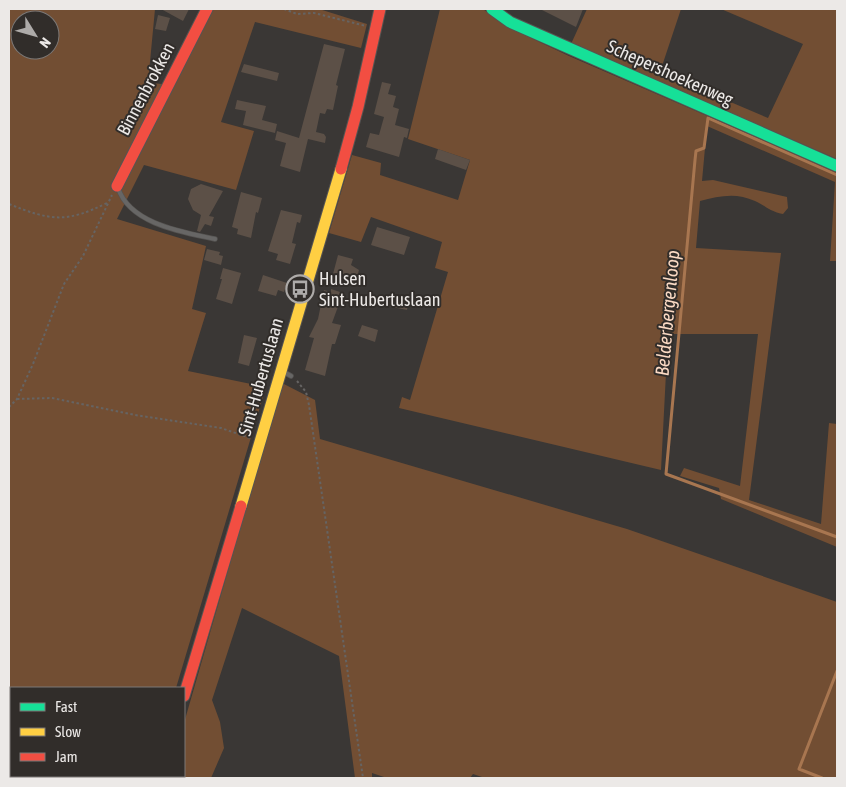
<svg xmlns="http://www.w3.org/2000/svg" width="846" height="787" font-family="'Asap Condensed',sans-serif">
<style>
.green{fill:#724e33;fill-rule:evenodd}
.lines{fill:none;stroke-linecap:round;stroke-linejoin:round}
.stream{stroke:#a87650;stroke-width:3}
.building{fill:#5c5047}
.lane-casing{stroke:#565452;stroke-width:5.5}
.fast-casing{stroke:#565452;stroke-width:13}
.slow-casing{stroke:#565452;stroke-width:13}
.jam-casing{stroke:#565452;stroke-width:13}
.path{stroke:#666463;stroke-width:2;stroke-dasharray:2.5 2.5;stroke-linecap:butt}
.lane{stroke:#676665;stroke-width:4}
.fast{stroke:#16e098;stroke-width:11}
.slow{stroke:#ffcf43;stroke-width:11}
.jam{stroke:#f24e42;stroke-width:11}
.labels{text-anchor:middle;stroke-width:4;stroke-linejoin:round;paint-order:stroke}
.street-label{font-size:18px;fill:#ece9e7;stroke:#312d2a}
.poi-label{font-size:18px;fill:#ece9e7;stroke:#312d2a;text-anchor:start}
.water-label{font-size:19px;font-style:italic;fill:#fbdac4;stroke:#312d2a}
</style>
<rect width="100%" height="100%" fill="#3a3735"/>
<!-- green -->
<path class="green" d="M9 9H155L148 83 163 84 212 9H319L367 24 361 48 255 22 221 122 254 131 236 190 144 165 117 219 206 246 192 309 206 313 188 371 266 387 176 688H11V723H9ZM20 20H50V50H20Z
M440 9H483L504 25 569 56 837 172V261H830L835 182 707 126 702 181 713 180 787 197 788 208 783 214C769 211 766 206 755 201 736 192 719 196 700 201L696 248 781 253 749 500 821 524 829 423 837 424V547L721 499 719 488 680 476 684 468 740 486 758 334H668L661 470 399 408 402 397 410 400 448 272 435 268 442 242 371 217 361 242 329 233 352 155 381 163 380 175 458 200 470 160 408 139Z
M587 9H681L660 72 768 118 803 44 721 9H837V159L571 44Z
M282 383 315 400 320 439 627 529 837 602V778H485L473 774 470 778H387L372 773V778H355L339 656 242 608 212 700 220 722 224 748 211 778H168V776H184V723Z
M9 723 11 731V776H26L27 778H9Z"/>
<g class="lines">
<!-- stream -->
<path class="stream" d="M837 175 708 118 704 148 696 151 695 160 666 474 837 537
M822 778 799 769 837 671"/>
</g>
<!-- building -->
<path class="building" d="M161 9H189L183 21Z
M540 9H583L576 27Z
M158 15 170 18 166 31 155 29Z
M324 44 345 49 336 85 338 86 333 110 327 109 325 114 320 113 316 132 324 134 326 137 325 143 308 139 300 172 280 166 286 143 275 140 277 131 299 138Z
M244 64 279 73 277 81 241 72Z
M382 82 391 84 388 94 396 96 393 107 399 109 395 125 409 129 407 138 404 137 399 157 366 147 370 133 379 135 384 117 374 114Z
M237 100 266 106 262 120 277 124 275 133 243 125 246 111 235 109Z
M438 149 470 160 466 170 435 159Z
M201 184 223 191 209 216 214 217 211 226 205 224 200 232 197 231 201 215 193 210 188 199 191 189Z
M241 192 262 198 258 213 256 212 251 238 237 234 238 229 232 227Z
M281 210 302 215 300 223 297 222 292 243 296 244 290 264 276 260 278 254 268 251Z
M377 227 410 237 404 255 371 245Z
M207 249 220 252 219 255 223 256 221 265 204 260Z
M338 255 353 259 351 265 359 270 356 281 333 274Z
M223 268 241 273 232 304 216 299 222 279H220Z
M263 275 287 283 284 292 278 290 276 296 258 291Z
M331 289 343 293 332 323 341 325 335 344H332L325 376 305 370 314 338 309 337 318 319 324 290 331 292Z
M390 296 409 300 407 310 387 306Z
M362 325 378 330 375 342 358 336Z
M244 335 257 338 249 366 238 363Z"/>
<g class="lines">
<!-- lane casing -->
<g class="lane-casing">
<path id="lane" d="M118 188C130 224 182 232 215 239
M282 371 291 376"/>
</g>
<!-- fast casing -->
<g class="fast-casing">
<path id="fast" d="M492 9 510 22 837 166
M159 778 160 776"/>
</g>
<!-- slow casing -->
<g class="slow-casing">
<path id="slow" d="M241 506 341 169"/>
</g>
<!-- jam casing -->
<g class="jam-casing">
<path id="jam" d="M341 169 358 107 380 9
M117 186 207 9
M184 696 241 506"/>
</g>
<!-- path -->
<path class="path" d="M284 9 297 14 314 13 366 26
M9 204C51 221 66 223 107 203
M297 381 306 392 309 405 363 778
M17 399 52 398 135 415 221 428 250 438
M9 407 17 399 33 364 64 284 83 256 112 195"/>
<!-- lane -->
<use href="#lane" class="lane"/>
<!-- fast -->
<use href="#fast" class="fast"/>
<!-- slow -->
<use href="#slow" class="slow"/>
<!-- jam -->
<use href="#jam" class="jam"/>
</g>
<!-- icons -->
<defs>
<g id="bus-ring" transform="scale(1.4375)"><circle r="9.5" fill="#312d2a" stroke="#aeaba9" stroke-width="1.5"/><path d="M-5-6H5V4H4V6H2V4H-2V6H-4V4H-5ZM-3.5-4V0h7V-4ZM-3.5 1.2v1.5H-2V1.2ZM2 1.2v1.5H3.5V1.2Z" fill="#aeaba9"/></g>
</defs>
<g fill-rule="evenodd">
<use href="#bus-ring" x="300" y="289"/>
</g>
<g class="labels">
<!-- street labels -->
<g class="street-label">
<text transform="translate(670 73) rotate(24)" y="6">Schepershoekenweg</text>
<text transform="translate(146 89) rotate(-62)" y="6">Binnenbrokken</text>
<text transform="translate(261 377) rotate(-74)" y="6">Sint-Hubertuslaan</text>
</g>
<!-- poi labels -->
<g class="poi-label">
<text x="319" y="285">Hulsen<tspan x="319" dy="21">Sint-Hubertuslaan</tspan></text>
</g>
<!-- water labels -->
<g class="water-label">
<text transform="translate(667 313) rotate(-85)" y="7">Belderbergenloop</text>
</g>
</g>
<!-- border -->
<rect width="846" height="787" fill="none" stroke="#ece9e7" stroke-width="20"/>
<!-- legend -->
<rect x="10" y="687" width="175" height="90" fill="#312d2a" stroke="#7c7876"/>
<rect x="20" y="703" width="25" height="8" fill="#16e098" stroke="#7c7876"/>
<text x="55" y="712" font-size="15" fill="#ece9e7">Fast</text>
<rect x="20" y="728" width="25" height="8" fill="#ffcf43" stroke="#7c7876"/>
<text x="55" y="737" font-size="15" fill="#ece9e7">Slow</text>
<rect x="20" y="753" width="25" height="8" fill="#f24e42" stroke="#7c7876"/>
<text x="55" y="762" font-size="15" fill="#ece9e7">Jam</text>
<!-- north arrow -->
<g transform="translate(35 35) rotate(127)"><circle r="24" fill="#312d2a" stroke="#7c7876"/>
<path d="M0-4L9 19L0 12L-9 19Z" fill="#aeaba9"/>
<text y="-8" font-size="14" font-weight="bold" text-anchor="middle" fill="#ece9e7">N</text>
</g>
</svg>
